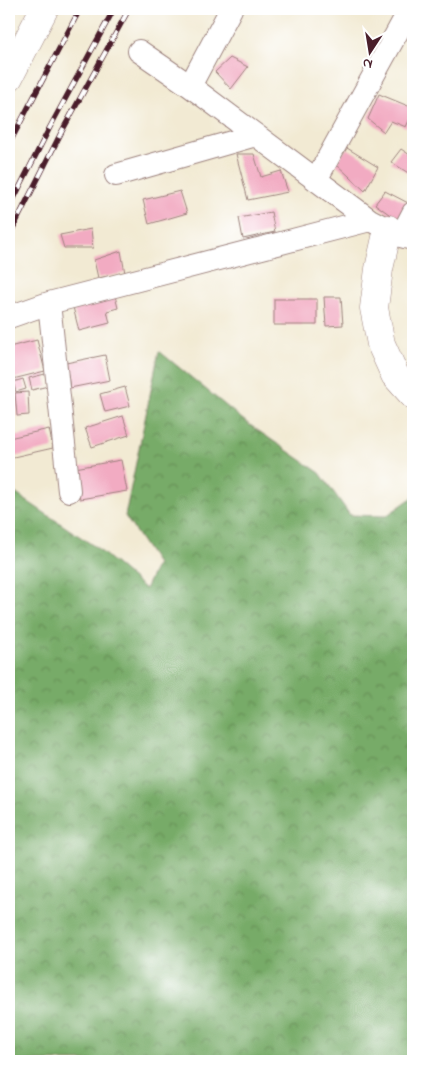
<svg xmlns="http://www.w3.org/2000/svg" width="422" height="1070" font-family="'Indie Flower',sans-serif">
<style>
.forest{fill:url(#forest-crowns);stroke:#606549}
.building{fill:#f2abc2}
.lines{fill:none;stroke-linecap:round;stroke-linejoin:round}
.minor-casing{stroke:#9e847f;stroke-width:24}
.tertiary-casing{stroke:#9e847f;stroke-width:29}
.trunk-casing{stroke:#9e847f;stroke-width:29}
.minor{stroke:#fff;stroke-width:22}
.tertiary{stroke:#fff;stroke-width:28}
.trunk{stroke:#fff;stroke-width:28}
.rail-casing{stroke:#4a1f2b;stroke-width:5.5}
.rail{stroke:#fff;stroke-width:4;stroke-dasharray:11;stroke-linecap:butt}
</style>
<defs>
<pattern id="forest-crowns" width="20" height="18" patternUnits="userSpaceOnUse" patternTransform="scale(1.25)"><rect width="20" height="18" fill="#77ab67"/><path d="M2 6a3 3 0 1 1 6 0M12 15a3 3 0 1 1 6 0" fill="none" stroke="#648b55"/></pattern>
</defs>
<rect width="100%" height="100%" fill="#fff"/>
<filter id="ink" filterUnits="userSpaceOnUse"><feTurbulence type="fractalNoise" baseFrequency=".02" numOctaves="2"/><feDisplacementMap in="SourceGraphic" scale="10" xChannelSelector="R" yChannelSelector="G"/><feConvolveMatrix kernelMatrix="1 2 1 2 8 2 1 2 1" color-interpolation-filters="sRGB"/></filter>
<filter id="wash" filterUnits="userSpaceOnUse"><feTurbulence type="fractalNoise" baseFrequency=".0096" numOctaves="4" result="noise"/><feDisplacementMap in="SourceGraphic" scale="20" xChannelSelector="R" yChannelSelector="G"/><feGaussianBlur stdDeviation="1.12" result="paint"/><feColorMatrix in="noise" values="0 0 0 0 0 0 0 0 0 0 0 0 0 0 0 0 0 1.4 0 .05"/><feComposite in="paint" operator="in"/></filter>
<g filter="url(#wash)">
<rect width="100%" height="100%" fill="#f2ead3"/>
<!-- forest -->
<path class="forest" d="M159 351 247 423 320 473 350 515 386 516 413 497V1061H9V489L97 548 145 589 157 564 125 516Z"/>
<g id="blocks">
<!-- building -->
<path class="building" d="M230 58 248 67 231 89 215 72Z
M379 94 413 108V112L406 127 391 121 384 132 368 119Z
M347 148 378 167 365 191 335 163Z
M401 149 413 157V176L391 162Z
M236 154H254L261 177 281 171 288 192 248 200Z
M180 191 187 213 149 224 143 200Z
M385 191 412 205 400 222 375 204Z
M271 212 275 232 243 239 239 218Z
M91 229 93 248H64L60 235Z
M121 251 125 273 98 278 94 260Z
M115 296 118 308 107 311 110 323 79 331 73 307Z
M324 297H341L343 325 326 326Z
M274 299H317V325H274Z
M37 340 45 371 9 380V347Z
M105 355 110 380 70 388 66 363Z
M45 374 48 386 32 390 29 378Z
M23 379 26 389 16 392 13 382Z
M125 387 130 406 105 412 100 394Z
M28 392 29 415 17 416 15 393Z
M123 416 129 435 92 447 85 428Z
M49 429 53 448 9 458V438Z
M121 460 127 491 80 499 75 468Z"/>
</g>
</g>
<g filter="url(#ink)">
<use href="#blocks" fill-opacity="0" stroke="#9e847f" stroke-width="1"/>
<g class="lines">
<!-- minor casing -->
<g class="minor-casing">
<path id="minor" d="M139 51 190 86 370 220 401 236 413 239
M190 86 231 9
M116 175 256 135
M316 180 410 9
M401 236 413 213
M9 317 49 303
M69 491 49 303 370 220"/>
</g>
<!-- tertiary casing -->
<g class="tertiary-casing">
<path id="tertiary" d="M388 229 379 269 374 308 381 344 395 375 413 395"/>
</g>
<!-- trunk casing -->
<g class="trunk-casing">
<path id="trunk" d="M9 77 44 9"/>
</g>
<!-- minor -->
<use href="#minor" class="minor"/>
<!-- tertiary -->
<use href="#tertiary" class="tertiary"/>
<!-- trunk -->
<use href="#trunk" class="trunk"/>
<!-- rail casing -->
<g class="rail-casing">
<path id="rail" d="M9 144 80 9
M9 208 50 127 114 9
M9 236 61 133 129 9"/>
</g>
<!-- rail -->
<use href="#rail" class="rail"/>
</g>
</g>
<!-- margin -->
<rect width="422" height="1070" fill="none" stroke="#fff" stroke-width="30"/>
<!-- north arrow -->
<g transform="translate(370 52) rotate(192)" stroke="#ffffff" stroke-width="4" paint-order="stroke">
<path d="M0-4L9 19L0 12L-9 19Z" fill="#4a1f2b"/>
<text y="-8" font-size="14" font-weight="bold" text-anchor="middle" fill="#4a1f2b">N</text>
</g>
</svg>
